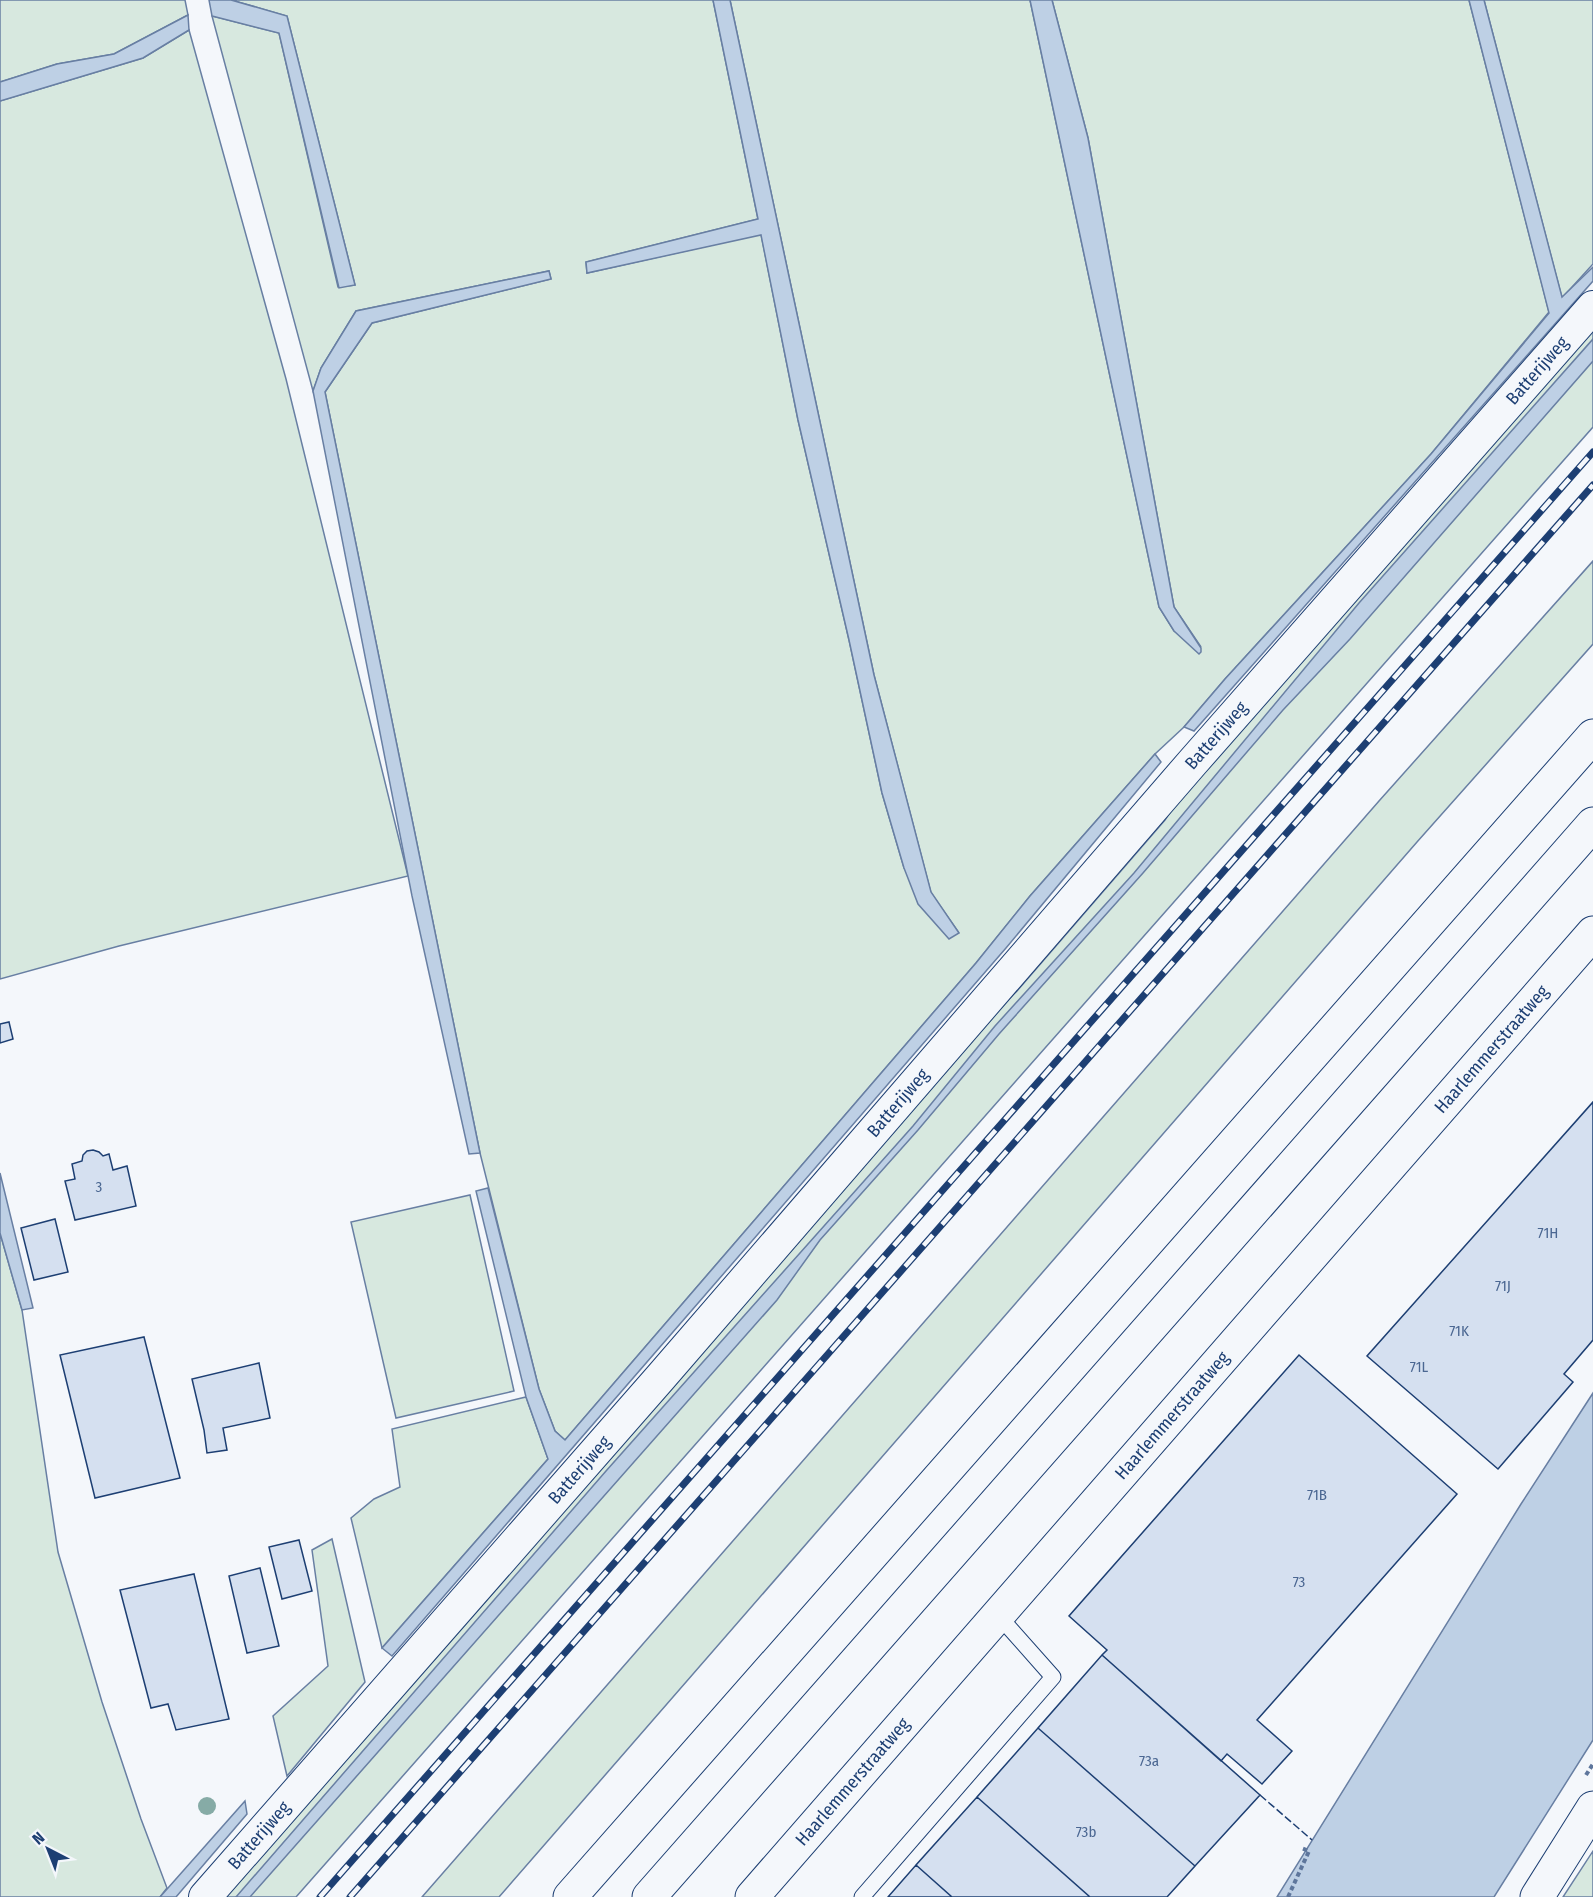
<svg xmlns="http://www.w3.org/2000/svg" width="1593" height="1897" font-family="'Fira Sans Condensed',sans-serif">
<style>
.green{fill:#d7e8df;stroke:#687fa3;stroke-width:1.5}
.water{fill:#bed0e5;stroke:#687fa3;stroke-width:1.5}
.building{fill:#d5e0f0;stroke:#1d3f73;stroke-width:1.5}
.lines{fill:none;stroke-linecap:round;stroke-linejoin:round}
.lane-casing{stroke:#1d3f73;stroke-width:17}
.street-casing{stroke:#1d3f73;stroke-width:34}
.secondary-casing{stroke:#1d3f73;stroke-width:35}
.highway-casing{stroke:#1d3f73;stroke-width:35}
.path{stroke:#5e769c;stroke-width:4;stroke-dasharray:4.5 3;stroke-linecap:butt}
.lane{stroke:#f4f7fb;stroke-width:15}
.street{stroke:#f4f7fb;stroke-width:32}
.secondary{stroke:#f4f7fb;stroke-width:33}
.highway{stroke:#f4f7fb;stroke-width:33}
.rail-casing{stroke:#1d3f73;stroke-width:7}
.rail{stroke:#f4f7fb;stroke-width:4.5;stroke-dasharray:14;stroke-linecap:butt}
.fence{stroke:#1d3f73;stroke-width:1.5;stroke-dasharray:8 3;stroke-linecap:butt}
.tree{fill:#86aba6}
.labels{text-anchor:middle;stroke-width:4.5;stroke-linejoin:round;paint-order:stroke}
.number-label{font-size:15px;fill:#4b6792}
.street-label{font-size:18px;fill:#1d3f73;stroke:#f4f7fb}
</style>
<rect width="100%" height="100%" fill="#f4f7fb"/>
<!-- green -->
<path class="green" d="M0 0H185L188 15 114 54 57 64 0 82Z
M231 0H713L758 219 586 262 587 273 761 234 798 420 849 640 882 793 904 868 959 933 931 893 874 675 730 0H1030L1159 607 1174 631 1201 647 1174 607 1088 138 1052 0H1469L1549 312 1431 454 1225 679 1184 727 1155 754 1030 896 976 963 565 1440 555 1431 539 1389 480 1153 325 392 372 323 551 279 549 271 356 311 321 368 313 391 212 16 279 33 338 287 355 285 287 16Z
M1484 0H1593V264L1562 298Z
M189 30 286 379 408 876 119 946 0 979V101L143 58Z
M1593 323V427L296 1897H217L970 1035 1017 991 1165 820 1197 771Z
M1593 561V644L1417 842 499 1897H422L1379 801Z
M470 1195 514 1391 396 1418 351 1222Z
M0 1233 22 1310 58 1552 102 1702 141 1819 167 1888 160 1897H0Z
M526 1397 548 1459 382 1648 351 1518 374 1499 400 1487 392 1429Z
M332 1539 365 1682 287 1776 273 1716 328 1666 312 1550Z
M1593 1851V1897H1563Z"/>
<!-- water -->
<path class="water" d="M209 0H231L287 16 355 285 339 288 279 33 212 16Z
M713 0H730L874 675 931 892 959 933 949 939 918 904 904 868 882 793 849 640 798 420 761 235 587 273 586 262 758 219Z
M1030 0H1052L1088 138 1174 607 1201 648V652L1199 654 1174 631 1159 607Z
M1469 0H1484L1562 297 1593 267V281L1194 731 1184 727 1225 679 1431 454 1549 313Z
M188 15 189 30 143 58 0 101V82L57 64 114 54Z
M549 271 551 279 372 323 325 392 480 1153 469 1154 412 896 313 391 321 368 356 311Z
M1593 339V361L1350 639 1283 710 1143 873 999 1034 918 1130 820 1240 777 1300 250 1897H236L606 1471 913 1126 995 1026 1134 873 1359 603Z
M1155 754 1161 762 1006 948 392 1656 382 1648 548 1459 526 1397 476 1191 488 1188 539 1389 555 1431 565 1440 976 963 1030 896Z
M0 1173 33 1308 22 1310 0 1233Z
M1593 1393V1740L1494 1897H1277L1521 1504Z
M245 1801 247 1814 176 1897H160Z"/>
<!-- building -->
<path class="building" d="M9 1022 13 1039 0 1043V1024Z
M1593 1102V1340L1564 1374 1573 1382 1498 1469 1367 1356Z
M93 1150 99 1152 103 1156 109 1154 113 1170 127 1166 136 1206 75 1220 65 1181 75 1179 72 1164 82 1161 83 1155 87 1151Z
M55 1219 68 1272 34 1280 21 1228Z
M144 1337 180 1478 95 1498 60 1355Z
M1299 1355 1457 1494 1257 1720 1292 1751 1262 1784 1227 1754 1221 1761 1102 1655 1107 1650 1069 1616Z
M259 1363 270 1418 223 1428 227 1450 207 1453 204 1430 192 1379Z
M299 1540 312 1591 282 1599 269 1547Z
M260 1568 279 1646 247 1653 229 1576Z
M194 1574 229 1719 176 1730 168 1704 151 1708 120 1590Z
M1102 1655 1260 1795 1195 1866 1038 1728Z
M1038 1728 1195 1866 1167 1897H1090L977 1797Z
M977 1797 1090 1897H952L916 1865Z
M916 1865 952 1897H888Z"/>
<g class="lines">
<!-- lane casing -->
<g class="lane-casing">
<path id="lane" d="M862 1897 1053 1677 998 1615"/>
</g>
<!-- street casing -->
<g class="street-casing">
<g id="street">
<path id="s1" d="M205 1897 660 1378 1192 763 1593 307"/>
</g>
</g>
<!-- secondary casing -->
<g class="secondary-casing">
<g id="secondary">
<path id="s2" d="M752 1897 1593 933"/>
<path d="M1537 1897 1593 1808"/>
</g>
</g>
<!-- highway casing -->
<g class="highway-casing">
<path id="highway" d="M570 1897 1593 736
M649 1897 1593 824"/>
</g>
<!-- path -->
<path class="path" d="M1586 1775 1593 1764
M1288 1897 1309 1851 1301 1848"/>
<!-- lane -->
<use href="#lane" class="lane"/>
<!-- street -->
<use href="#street" class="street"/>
<!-- secondary -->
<use href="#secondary" class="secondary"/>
<!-- highway -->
<use href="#highway" class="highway"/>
<!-- rail casing -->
<g class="rail-casing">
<path id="rail" d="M320 1897 1593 452
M350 1897 1593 485"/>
</g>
<!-- rail -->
<use href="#rail" class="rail"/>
<!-- fence -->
<path class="fence" d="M1260 1795 1312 1840"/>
</g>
<!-- trees -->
<circle class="tree" cx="207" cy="1806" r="9"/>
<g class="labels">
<!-- number labels -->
<g class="number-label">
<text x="99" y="1192">3</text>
<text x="1548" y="1238">71H</text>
<text x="1503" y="1291">71J</text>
<text x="1459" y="1336">71K</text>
<text x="1419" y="1372">71L</text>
<text x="1317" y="1500">71B</text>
<text x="1299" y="1587">73</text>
<text x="1149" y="1766">73a</text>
<text x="1086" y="1837">73b</text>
</g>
<!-- street labels -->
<g class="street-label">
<text dy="6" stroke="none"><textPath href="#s1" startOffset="2026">Batterijweg</textPath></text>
<text dy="6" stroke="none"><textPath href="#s1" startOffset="1540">Batterijweg</textPath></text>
<text dy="6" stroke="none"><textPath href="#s2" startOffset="1125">Haarlemmerstraatweg</textPath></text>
<text dy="6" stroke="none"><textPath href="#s1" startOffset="1054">Batterijweg</textPath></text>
<text dy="6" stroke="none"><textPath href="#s2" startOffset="639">Haarlemmerstraatweg</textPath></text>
<text dy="6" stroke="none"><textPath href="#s1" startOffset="568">Batterijweg</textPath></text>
<text dy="6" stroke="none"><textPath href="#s2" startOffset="153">Haarlemmerstraatweg</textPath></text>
<text dy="6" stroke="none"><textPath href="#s1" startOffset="82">Batterijweg</textPath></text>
</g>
</g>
<!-- north arrow -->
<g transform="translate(48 1849) rotate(318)" stroke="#f4f7fb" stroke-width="4.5" paint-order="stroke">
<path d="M0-4.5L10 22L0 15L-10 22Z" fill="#1d3f73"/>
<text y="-9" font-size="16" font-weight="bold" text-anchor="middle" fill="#1d3f73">N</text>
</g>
</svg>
